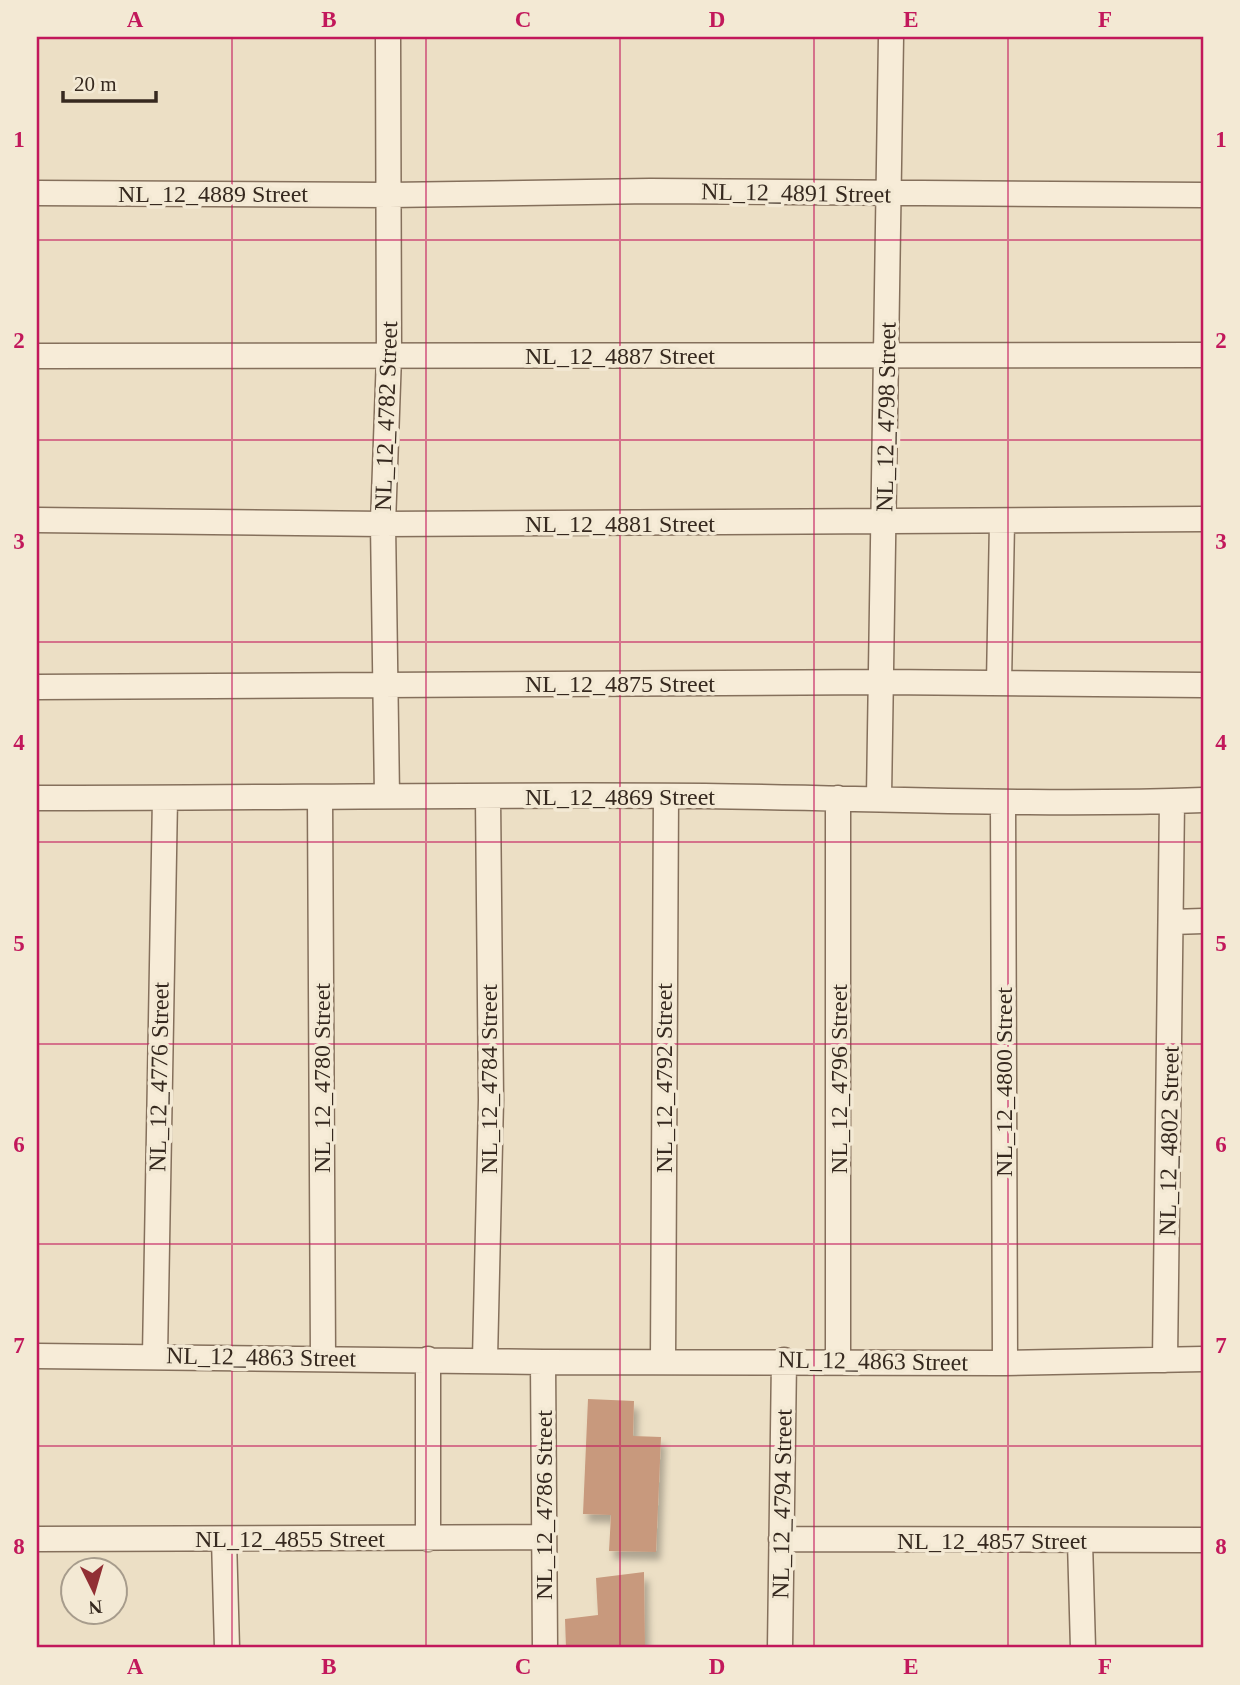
<svg xmlns="http://www.w3.org/2000/svg" width="1240" height="1685" font-family="Georgia,serif">
<style>
.building{fill:#c8997d;filter:url(#shadow)}
.lines{fill:none;stroke-linecap:round;stroke-linejoin:round}
.street-casing{stroke:#85705c;stroke-width:27}
.street{stroke:#f7ecd8;stroke-width:24}
.grid{fill:none;stroke:#c2185b;stroke-width:2;stroke-opacity:0.55}
.labels{text-anchor:middle;stroke-width:7;stroke-linejoin:round;paint-order:stroke}
.street-label{font-size:24px;fill:#36291f;stroke:#f3e9d4}
.neatline{fill:none;stroke:#c2185b;stroke-width:2.5}
.grid-label{font-size:23px;text-anchor:middle;font-weight:bold;fill:#c2185b}
</style>
<defs>
<filter id="shadow"><feDropShadow dx="4.5" dy="8" stdDeviation="3.5" flood-color="#0004"/></filter>
</defs>
<rect width="100%" height="100%" fill="#ecdfc5"/>
<!-- building -->
<path class="building" d="M588 1399 634 1401 633 1436 661 1437 656 1552 609 1551 611 1515 583 1514Z
M644 1572 645 1648H566L565 1619 598 1615 596 1578Z"/>
<g class="lines">
<!-- street casing -->
<g class="street-casing">
<path id="street" d="M37 193 389 195 650 191 1203 195
M37 356 1203 355
M37 520 383 524 1203 519
M999 683 1002 522
M37 687 882 682 1203 685
M387 796 383 524 389 356 388 37
M879 797 891 37
M37 798C259 798 482 794 705 796 871 798 1037 806 1203 800
M320 798 323 1358
M838 798V1361
M1003 802 1005 1363
M1172 922 1203 921
M37 1356 543 1362 1005 1363 1203 1359
M155 1356 165 798
M428 1359V1539
M485 1359 491 1100 488 798
M663 1360 666 796
M1165 1360 1172 801
M543 1362 545 1648
M37 1539 544 1537
M224 1539 227 1648
M781 1539 1203 1540
M1080 1542 1083 1648
M780 1648 784 1360"/>
</g>
<!-- street -->
<use href="#street" class="street"/>
</g>
<!-- grid -->
<path class="grid" d="M232 37V1648M426 37V1648M620 37V1648M814 37V1648M1008 37V1648M37 240H1203M37 440H1203M37 642H1203M37 842H1203M37 1044H1203M37 1244H1203M37 1446H1203"/>
<g class="labels">
<!-- street labels -->
<g class="street-label">
<text transform="translate(796 193) rotate(1)" y="8">NL_12_4891 Street</text>
<text x="213" y="202">NL_12_4889 Street</text>
<text x="620" y="364">NL_12_4887 Street</text>
<text transform="translate(386 416) rotate(-88)" y="8">NL_12_4782 Street</text>
<text transform="translate(886 417) rotate(-89)" y="8">NL_12_4798 Street</text>
<text x="620" y="532">NL_12_4881 Street</text>
<text x="620" y="692">NL_12_4875 Street</text>
<text x="620" y="805">NL_12_4869 Street</text>
<text transform="translate(159 1077) rotate(-89)" y="8">NL_12_4776 Street</text>
<text transform="translate(322 1078) rotate(-90)" y="8">NL_12_4780 Street</text>
<text transform="translate(664 1078) rotate(-90)" y="8">NL_12_4792 Street</text>
<text transform="translate(489 1079) rotate(-90)" y="8">NL_12_4784 Street</text>
<text transform="translate(839 1079) rotate(-90)" y="8">NL_12_4796 Street</text>
<text transform="translate(1004 1082) rotate(-90)" y="8">NL_12_4800 Street</text>
<text transform="translate(1169 1141) rotate(-89)" y="8">NL_12_4802 Street</text>
<text transform="translate(261 1357) rotate(1)" y="8">NL_12_4863 Street</text>
<text transform="translate(873 1361) rotate(1)" y="8">NL_12_4863 Street</text>
<text transform="translate(782 1504) rotate(-89)" y="8">NL_12_4794 Street</text>
<text transform="translate(544 1505) rotate(-90)" y="8">NL_12_4786 Street</text>
<text x="290" y="1547">NL_12_4855 Street</text>
<text x="992" y="1549">NL_12_4857 Street</text>
</g>
</g>
<!-- border -->
<rect width="1240" height="1685" fill="none" stroke="#f3e9d4" stroke-width="77"/>
<!-- north arrow -->
<g transform="translate(94 1591) rotate(175)"><circle r="33" fill="#f3e9d4" stroke="#a79c8c" stroke-width="2"/>
<path d="M0-5L12 26L0 18L-12 26Z" fill="#912f34"/>
<text y="-10" font-size="19" font-weight="bold" text-anchor="middle" fill="#36291f">N</text>
</g>
<!-- scale -->
<path d="M63 91v10h93v-10" fill="none" stroke="#36291f" stroke-width="3.5"/>
<text x="74" y="91" font-size="21" fill="#36291f" stroke="#f3e9d4" stroke-width="5" paint-order="stroke">20 m</text>
<rect x="38" y="38" width="1164" height="1608" class="neatline"/>
<g class="grid-label">
<text x="135" y="27">A</text>
<text x="329" y="27">B</text>
<text x="523" y="27">C</text>
<text x="717" y="27">D</text>
<text x="911" y="27">E</text>
<text x="1105" y="27">F</text>
<text x="19" y="147">1</text>
<text x="1221" y="147">1</text>
<text x="19" y="348">2</text>
<text x="1221" y="348">2</text>
<text x="19" y="549">3</text>
<text x="1221" y="549">3</text>
<text x="19" y="750">4</text>
<text x="1221" y="750">4</text>
<text x="19" y="951">5</text>
<text x="1221" y="951">5</text>
<text x="19" y="1152">6</text>
<text x="1221" y="1152">6</text>
<text x="19" y="1353">7</text>
<text x="1221" y="1353">7</text>
<text x="19" y="1554">8</text>
<text x="1221" y="1554">8</text>
<text x="135" y="1674">A</text>
<text x="329" y="1674">B</text>
<text x="523" y="1674">C</text>
<text x="717" y="1674">D</text>
<text x="911" y="1674">E</text>
<text x="1105" y="1674">F</text>
</g>
</svg>
